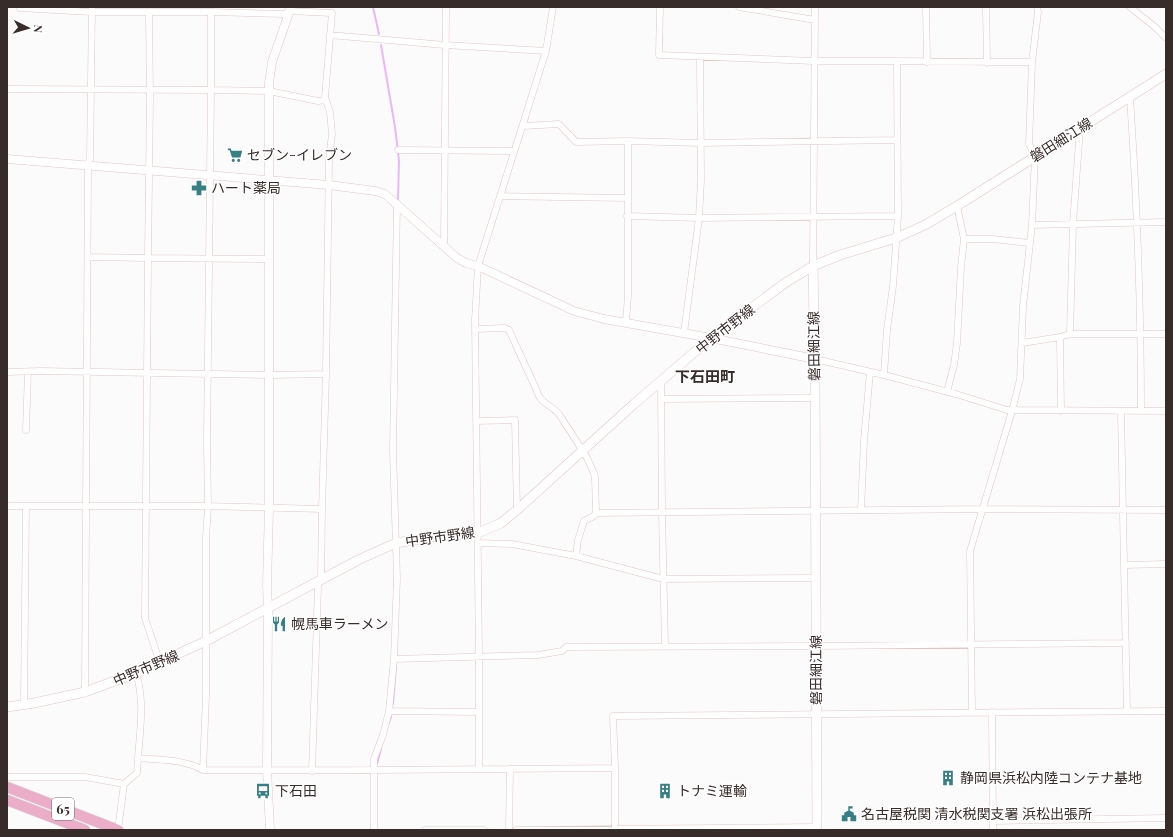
<svg xmlns="http://www.w3.org/2000/svg" width="1173" height="837" font-family="'Playfair Display','Noto Sans JP',serif">
<style>
.lines{fill:none;stroke-linecap:round;stroke-linejoin:round}
.stream{stroke:#ecb6fb;stroke-width:2}
.minor-casing{stroke:#e4c5c0;stroke-width:7}
.tertiary-casing{stroke:#e4c5c0;stroke-width:9}
.secondary-casing{stroke:#e4c5c0;stroke-width:10}
.primary-casing{stroke:#d7d5d4;stroke-width:11}
.minor{stroke:#fff;stroke-width:6}
.tertiary{stroke:#fff;stroke-width:8}
.secondary{stroke:#fff;stroke-width:9}
.primary{stroke:#ecadc9;stroke-width:10}
.labels{text-anchor:middle;stroke-width:3;stroke-linejoin:round;paint-order:stroke}
.shield{fill:#fff;stroke:#746b6a;stroke-width:1}
.shield-label{font-size:13px;font-weight:bold;fill:#382c2a}
.street-label{font-size:14px;fill:#382c2a;stroke:#fff}
.poi-label{font-size:14px;fill:#382c2a;stroke:#fff;text-anchor:start}
.neighbourhood-label{font-size:15px;font-weight:bold;fill:#382c2a;stroke:#fff}
</style>
<rect width="100%" height="100%" fill="#fbfbfb"/>
<g class="lines">
<!-- stream -->
<path class="stream" d="M373 7 379 34
M381 45 395 127 399 161 398 199
M393 704 396 664
M388 725 391 717
M377 764 381 749"/>
<!-- minor casing -->
<g class="minor-casing">
<path id="minor" d="M660 7 659 55 814 61H897L898 216 893 286 887 330 884 375
M739 7 815 20
M926 7 927 62
M986 7 987 63
M1130 7 1155 27 1166 38
M20 8 92 12H211L284 14 289 11 332 13 325 97 330 112 332 134 329 160 326 374 322 509 321 580 318 586 312 771
M149 13 150 97 148 258 269 259
M330 35 445 45 546 51
M897 61 1032 62
M7 89 211 90V12
M1130 97C1137 202 1141 306 1141 411
M326 100 318 101 269 91 211 90 207 441 208 507 206 537V696L203 770C340 771 478 769 615 768
M523 126 559 124 576 142 628 141
M398 150 514 151
M500 196 627 198
M627 216 699 218 898 216
M1032 225 1166 222
M964 239H992L1029 243
M444 247 446 7
M88 257 148 258 145 618 160 663
M813 266 815 7
M626 322 628 296V141L700 143 897 140
M475 329 505 328 509 330 536 389C540 404 549 403 559 414L586 456 593 471 595 477 596 513 983 509 1166 510
M684 333 699 218 701 180 700 57
M1070 334 1073 224 1080 128
M1060 337 1061 411
M1022 343 1060 337 1070 334H1166
M815 359 884 375 956 394 1007 410 1166 411
M7 372 40 371 269 375 326 374
M661 382 662 513 665 646
M947 392 954 365 957 343 961 267 964 239 957 206
M661 399 815 398
M1121 411 1124 565
M476 421 515 420 517 510
M26 430 28 372
M7 506H202L322 509
M861 510 864 441 870 372
M478 543 512 544 576 556 663 579 816 578
M576 556 578 540 584 521 594 516 596 513
M394 659 397 578 393 450 397 203
M136 673C145 701 140 730 138 758 160 760 184 759 203 770
M85 692 88 165 90 159 92 7
M24 705 26 506
M389 711 479 712
M1127 711 1124 565 1166 564
M992 712 993 830
M972 713 970 551 1012 411 1020 379 1023 306 1032 225 1035 156 1029 144 1032 62 1038 12 1037 7
M479 769V657L475 320 478 266 546 51 553 7
M7 777H85L124 784
M993 821 1166 818
M118 830 124 784 137 773 138 758
M374 830V759L383 735 389 711 394 659 538 655 562 651 566 647 817 646 1126 643
M425 830H484
M509 830 510 769
M516 830 817 827
M615 830V768L613 716 1166 711"/>
</g>
<!-- tertiary casing -->
<g class="tertiary-casing">
<path id="tertiary" d="M7 159 329 185 375 191 385 194 457 258 466 263 478 266 574 311 604 319 711 338 815 359
M270 830 267 770 268 609 267 585 269 508V83L272 62 291 7"/>
</g>
<!-- secondary casing -->
<g class="secondary-casing">
<path id="secondary" d="M813 266 815 376 817 830
M7 707 34 703 85 692 136 673 206 641 360 559 396 543 431 537 478 533 501 523 517 510 634 404 711 338 785 283 813 266 840 255 896 238 925 225 957 206 1166 74"/>
</g>
<!-- primary casing -->
<g class="primary-casing">
<path id="primary" d="M7 787 118 830
M7 800 85 830"/>
</g>
<!-- minor -->
<use href="#minor" class="minor"/>
<!-- tertiary -->
<use href="#tertiary" class="tertiary"/>
<!-- secondary -->
<use href="#secondary" class="secondary"/>
<!-- primary -->
<use href="#primary" class="primary"/>
</g>
<!-- icons -->
<defs>
<g id="supermarket-bare" transform="scale(1.2)"><path d="M-6-5.5h2.5l.6 2H6L4.5 2H-2.5L-4.4-4H-6ZM-1.5 3.2a1.3 1.3 0 1 0 .1 0ZM3 3.2a1.3 1.3 0 1 0 .1 0Z" fill="#367f85" stroke="#fff" stroke-width="2.5" paint-order="stroke"/></g>
<g id="pharmacy-bare" transform="scale(1.2)"><path d="M-2-6h4v4h4v4h-4v4h-4v-4h-4v-4h4Z" fill="#367f85" stroke="#fff" stroke-width="2.5" paint-order="stroke"/></g>
<g id="restaurant-bare" transform="scale(1.2)"><path d="M-5-6h1v4h1v-4h1v4h1v-4h1v5L-1.5 .5V6h-2V.5L-5-1ZM5-6V6H3V1.5H1.5Q1.5-4 5-6Z" fill="#367f85" stroke="#fff" stroke-width="2.5" paint-order="stroke"/></g>
<g id="building-bare" transform="scale(1.2)"><path d="M-4-6H4V6H1V3H-1V6H-4ZM-2.5-4.3h1.7v1.8h-1.7ZM.8-4.3h1.7v1.8H.8ZM-2.5-1h1.7V.8h-1.7ZM.8-1h1.7V.8H.8Z" fill="#367f85" stroke="#fff" stroke-width="2.5" paint-order="stroke"/></g>
<g id="bus-bare" transform="scale(1.2)"><path d="M-5-6H5V4H4V6H2V4H-2V6H-4V4H-5ZM-3.5-4V0h7V-4ZM-3.5 1.2v1.5H-2V1.2ZM2 1.2v1.5H3.5V1.2Z" fill="#367f85" stroke="#fff" stroke-width="2.5" paint-order="stroke"/></g>
<g id="civic-bare" transform="scale(1.2)"><path d="M-.6-6.5H3V-4.5H.6V-3L4-1V1h2V6H-6V1h2V-1L-.6-3ZM-1.2 2.5V6h2.4V2.5Z" fill="#367f85" stroke="#fff" stroke-width="2.5" paint-order="stroke"/></g>
</defs>
<g fill-rule="evenodd">
<use href="#supermarket-bare" x="235" y="155"/>
<use href="#pharmacy-bare" x="199" y="188"/>
<use href="#restaurant-bare" x="279" y="624"/>
<use href="#building-bare" x="948" y="778"/>
<use href="#bus-bare" x="263" y="791"/>
<use href="#building-bare" x="665" y="791"/>
<use href="#civic-bare" x="849" y="814"/>
</g>
<g class="labels">
<!-- shield labels -->
<rect class="shield" x="52" y="798" width="22" height="22" rx="3"/>
<g class="shield-label">
<text x="63" y="814">65</text>
</g>
<!-- street labels -->
<g class="street-label">
<text transform="translate(1061 140) rotate(-32)" y="5">磐田細江線</text>
<text transform="translate(725 329) rotate(-38)" y="5">中野市野線</text>
<text transform="translate(814 346) rotate(-91)" y="5">磐田細江線</text>
<text transform="translate(440 537) rotate(-8)" y="5">中野市野線</text>
<text transform="translate(146 668) rotate(-23)" y="5">中野市野線</text>
<text transform="translate(816 670) rotate(-90)" y="5">磐田細江線</text>
</g>
<!-- poi labels -->
<g class="poi-label">
<text x="247" y="160">セブン-イレブン</text>
<text x="211" y="193">ハート薬局</text>
<text x="291" y="629">幌馬車ラーメン</text>
<text x="960" y="783">静岡県浜松内陸コンテナ基地</text>
<text x="275" y="796">下石田</text>
<text x="677" y="796">トナミ運輸</text>
<text x="861" y="819">名古屋税関 清水税関支署 浜松出張所</text>
</g>
<!-- neighbourhood labels -->
<g class="neighbourhood-label">
<text x="705" y="382">下石田町</text>
</g>
</g>
<!-- border -->
<rect width="1173" height="837" fill="none" stroke="#382c2a" stroke-width="16"/>
<!-- north arrow -->
<g transform="translate(28 28) rotate(95)" stroke="#ffffff" stroke-width="3" paint-order="stroke">
<path d="M0-3L7 15L0 10L-7 15Z" fill="#382c2a"/>
<text y="-6" font-size="11" font-weight="bold" text-anchor="middle" fill="#382c2a">N</text>
</g>
</svg>
